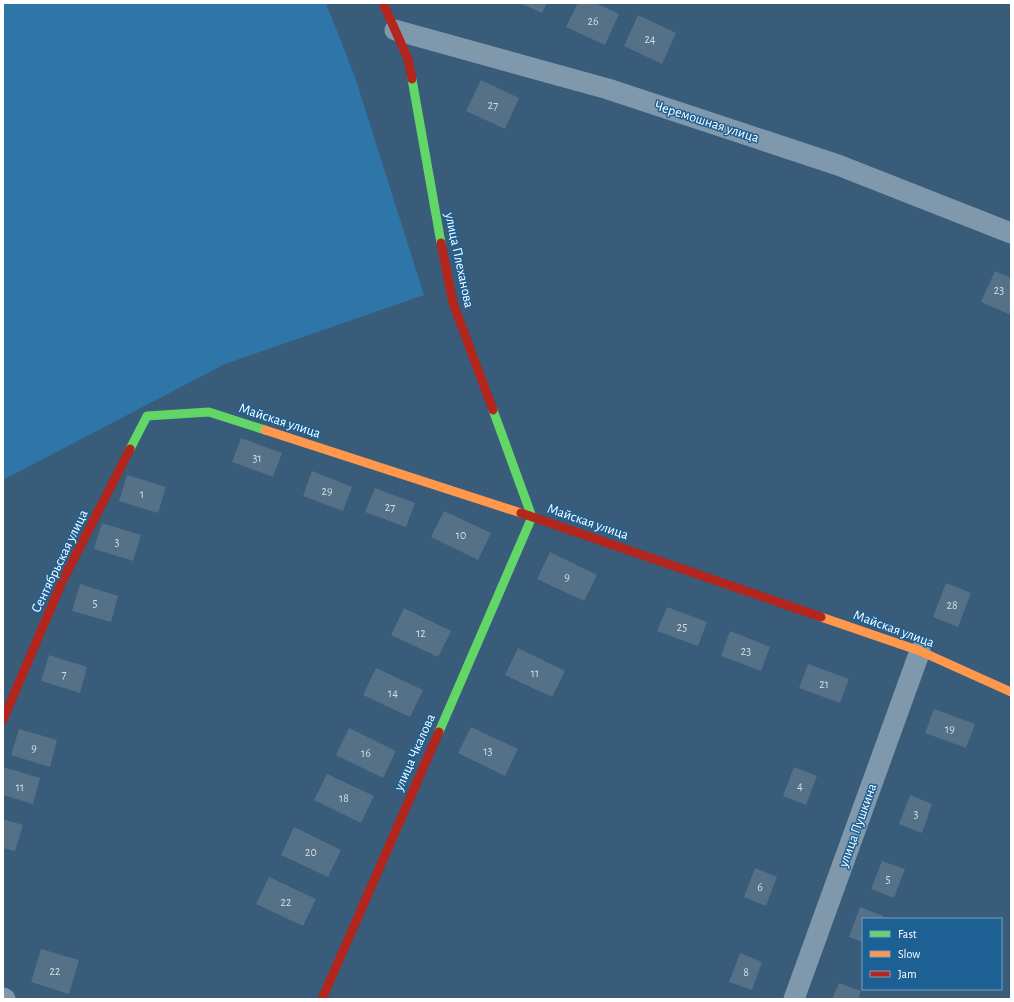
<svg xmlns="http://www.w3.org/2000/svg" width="1014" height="1002" font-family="'Alegreya Sans',sans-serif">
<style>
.green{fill:#2e75a8}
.building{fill:#547188}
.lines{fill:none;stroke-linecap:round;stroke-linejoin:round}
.street{stroke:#8098ab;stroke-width:21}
.fast{stroke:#63d668;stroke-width:9}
.slow{stroke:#ff974d;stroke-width:9}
.jam{stroke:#b3261e;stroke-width:9}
.labels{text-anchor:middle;stroke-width:3;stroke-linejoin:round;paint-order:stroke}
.number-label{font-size:12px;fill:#d4dce1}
.street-label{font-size:14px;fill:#fff;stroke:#1d6094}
</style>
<rect width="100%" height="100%" fill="#385c79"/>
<!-- green -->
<path class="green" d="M3 3H326L355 77 424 295 225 364 3 480Z"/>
<!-- building -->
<path class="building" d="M520 3H547L542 13Z
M578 3H595L619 14 605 45 566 27Z
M638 15 676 33 662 64 624 46Z
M481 80 519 98 505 129 466 111Z
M995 271 1011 278V315L981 302Z
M241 438 282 453 273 477 232 462Z
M312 471 352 487 343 511 303 496Z
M127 475 166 487 158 513 119 501Z
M375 488 415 503 406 527 365 512Z
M444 511 491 533 478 560 431 537Z
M102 523 141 535 133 561 94 549Z
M550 552 597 575 584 601 537 579Z
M946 583 971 593 958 627 933 617Z
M80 584 118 596 111 622 72 611Z
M667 607 707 622 698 646 657 631Z
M404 608 451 631 438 657 391 635Z
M730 631 770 647 761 671 721 656Z
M518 648 565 671 552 697 505 675Z
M49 655 87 667 80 693 41 681Z
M808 664 849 679 840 703 799 688Z
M376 668 423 690 410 717 363 695Z
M934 709 975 724 966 748 925 733Z
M471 727 518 749 505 776 458 753Z
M349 728 396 751 383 778 336 755Z
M19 729 57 740 50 767 11 755Z
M3 767 40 778 33 804 3 795Z
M794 767 817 776 806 805 783 796Z
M327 774 374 796 361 823 314 800Z
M910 795 932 804 922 833 899 824Z
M3 819 23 825 15 851 3 848Z
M294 827 341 850 328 877 281 855Z
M882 861 905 869 894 898 871 889Z
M755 868 777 877 766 906 744 897Z
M269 877 316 899 303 926 256 904Z
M860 907 883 916 881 919H863V942L849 937Z
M41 949 79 960 69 994 31 982Z
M740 953 762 962 752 990 729 982Z
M839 983 861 991 858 999H832Z"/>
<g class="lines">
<!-- street -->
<path class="street" d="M395 30 608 89 838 165 1011 233
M3 998 5 999
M794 999 920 651"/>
<!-- fast -->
<path class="fast" d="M412 79 441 243
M130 449 147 416 209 412 265 430
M439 732 532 517 493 410"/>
<!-- slow -->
<path class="slow" d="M265 430 521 513
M821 617 920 651 1011 692"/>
<!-- jam -->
<path class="jam" d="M383 3 408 59 412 79
M441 243 453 303 493 410
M521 513 821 617
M3 720 62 582 130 449
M322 999 439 732"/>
</g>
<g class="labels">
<!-- number labels -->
<g class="number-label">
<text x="593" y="25">26</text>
<text x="650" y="43">24</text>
<text x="493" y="109">27</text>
<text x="999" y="294">23</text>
<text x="257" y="462">31</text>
<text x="327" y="495">29</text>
<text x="142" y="498">1</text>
<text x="390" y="511">27</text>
<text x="461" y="539">10</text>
<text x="117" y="546">3</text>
<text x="567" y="581">9</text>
<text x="95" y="607">5</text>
<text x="952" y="609">28</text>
<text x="682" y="631">25</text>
<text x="421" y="637">12</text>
<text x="746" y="655">23</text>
<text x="535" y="677">11</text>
<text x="64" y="678">7</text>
<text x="824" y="688">21</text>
<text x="393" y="697">14</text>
<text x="950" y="733">19</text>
<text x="34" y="752">9</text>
<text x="488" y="755">13</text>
<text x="366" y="757">16</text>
<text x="800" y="790">4</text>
<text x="20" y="791">11</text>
<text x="344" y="802">18</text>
<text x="916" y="818">3</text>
<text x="311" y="856">20</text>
<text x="888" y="883">5</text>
<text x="760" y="891">6</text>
<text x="286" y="906">22</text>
<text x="55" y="975">22</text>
<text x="746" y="976">8</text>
</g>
<!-- street labels -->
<g class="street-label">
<text transform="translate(707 121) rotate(18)" y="5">Черемошная улица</text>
<text transform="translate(460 260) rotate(78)" y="5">улица Плеханова</text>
<text transform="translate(280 420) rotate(18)" y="5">Майская улица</text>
<text transform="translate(588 521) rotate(19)" y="5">Майская улица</text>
<text transform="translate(59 561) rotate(-64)" y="5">Сентябрьская улица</text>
<text transform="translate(894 628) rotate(20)" y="5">Майская улица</text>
<text transform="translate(414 752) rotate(-66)" y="5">улица Чкалова</text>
<text transform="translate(857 825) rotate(-70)" y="5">улица Пушкина</text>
</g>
</g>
<!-- border -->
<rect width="1014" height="1002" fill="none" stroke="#ffffff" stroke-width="8"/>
<!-- legend -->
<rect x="862" y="918" width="140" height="72" fill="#1d6094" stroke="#77a0bf"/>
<rect x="870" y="931" width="20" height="6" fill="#63d668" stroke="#77a0bf"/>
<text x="898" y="938" font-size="12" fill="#ffffff">Fast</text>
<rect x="870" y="951" width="20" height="6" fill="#ff974d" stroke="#77a0bf"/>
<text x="898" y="958" font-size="12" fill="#ffffff">Slow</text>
<rect x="870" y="971" width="20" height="6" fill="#b3261e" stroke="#77a0bf"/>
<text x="898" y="978" font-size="12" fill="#ffffff">Jam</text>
</svg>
